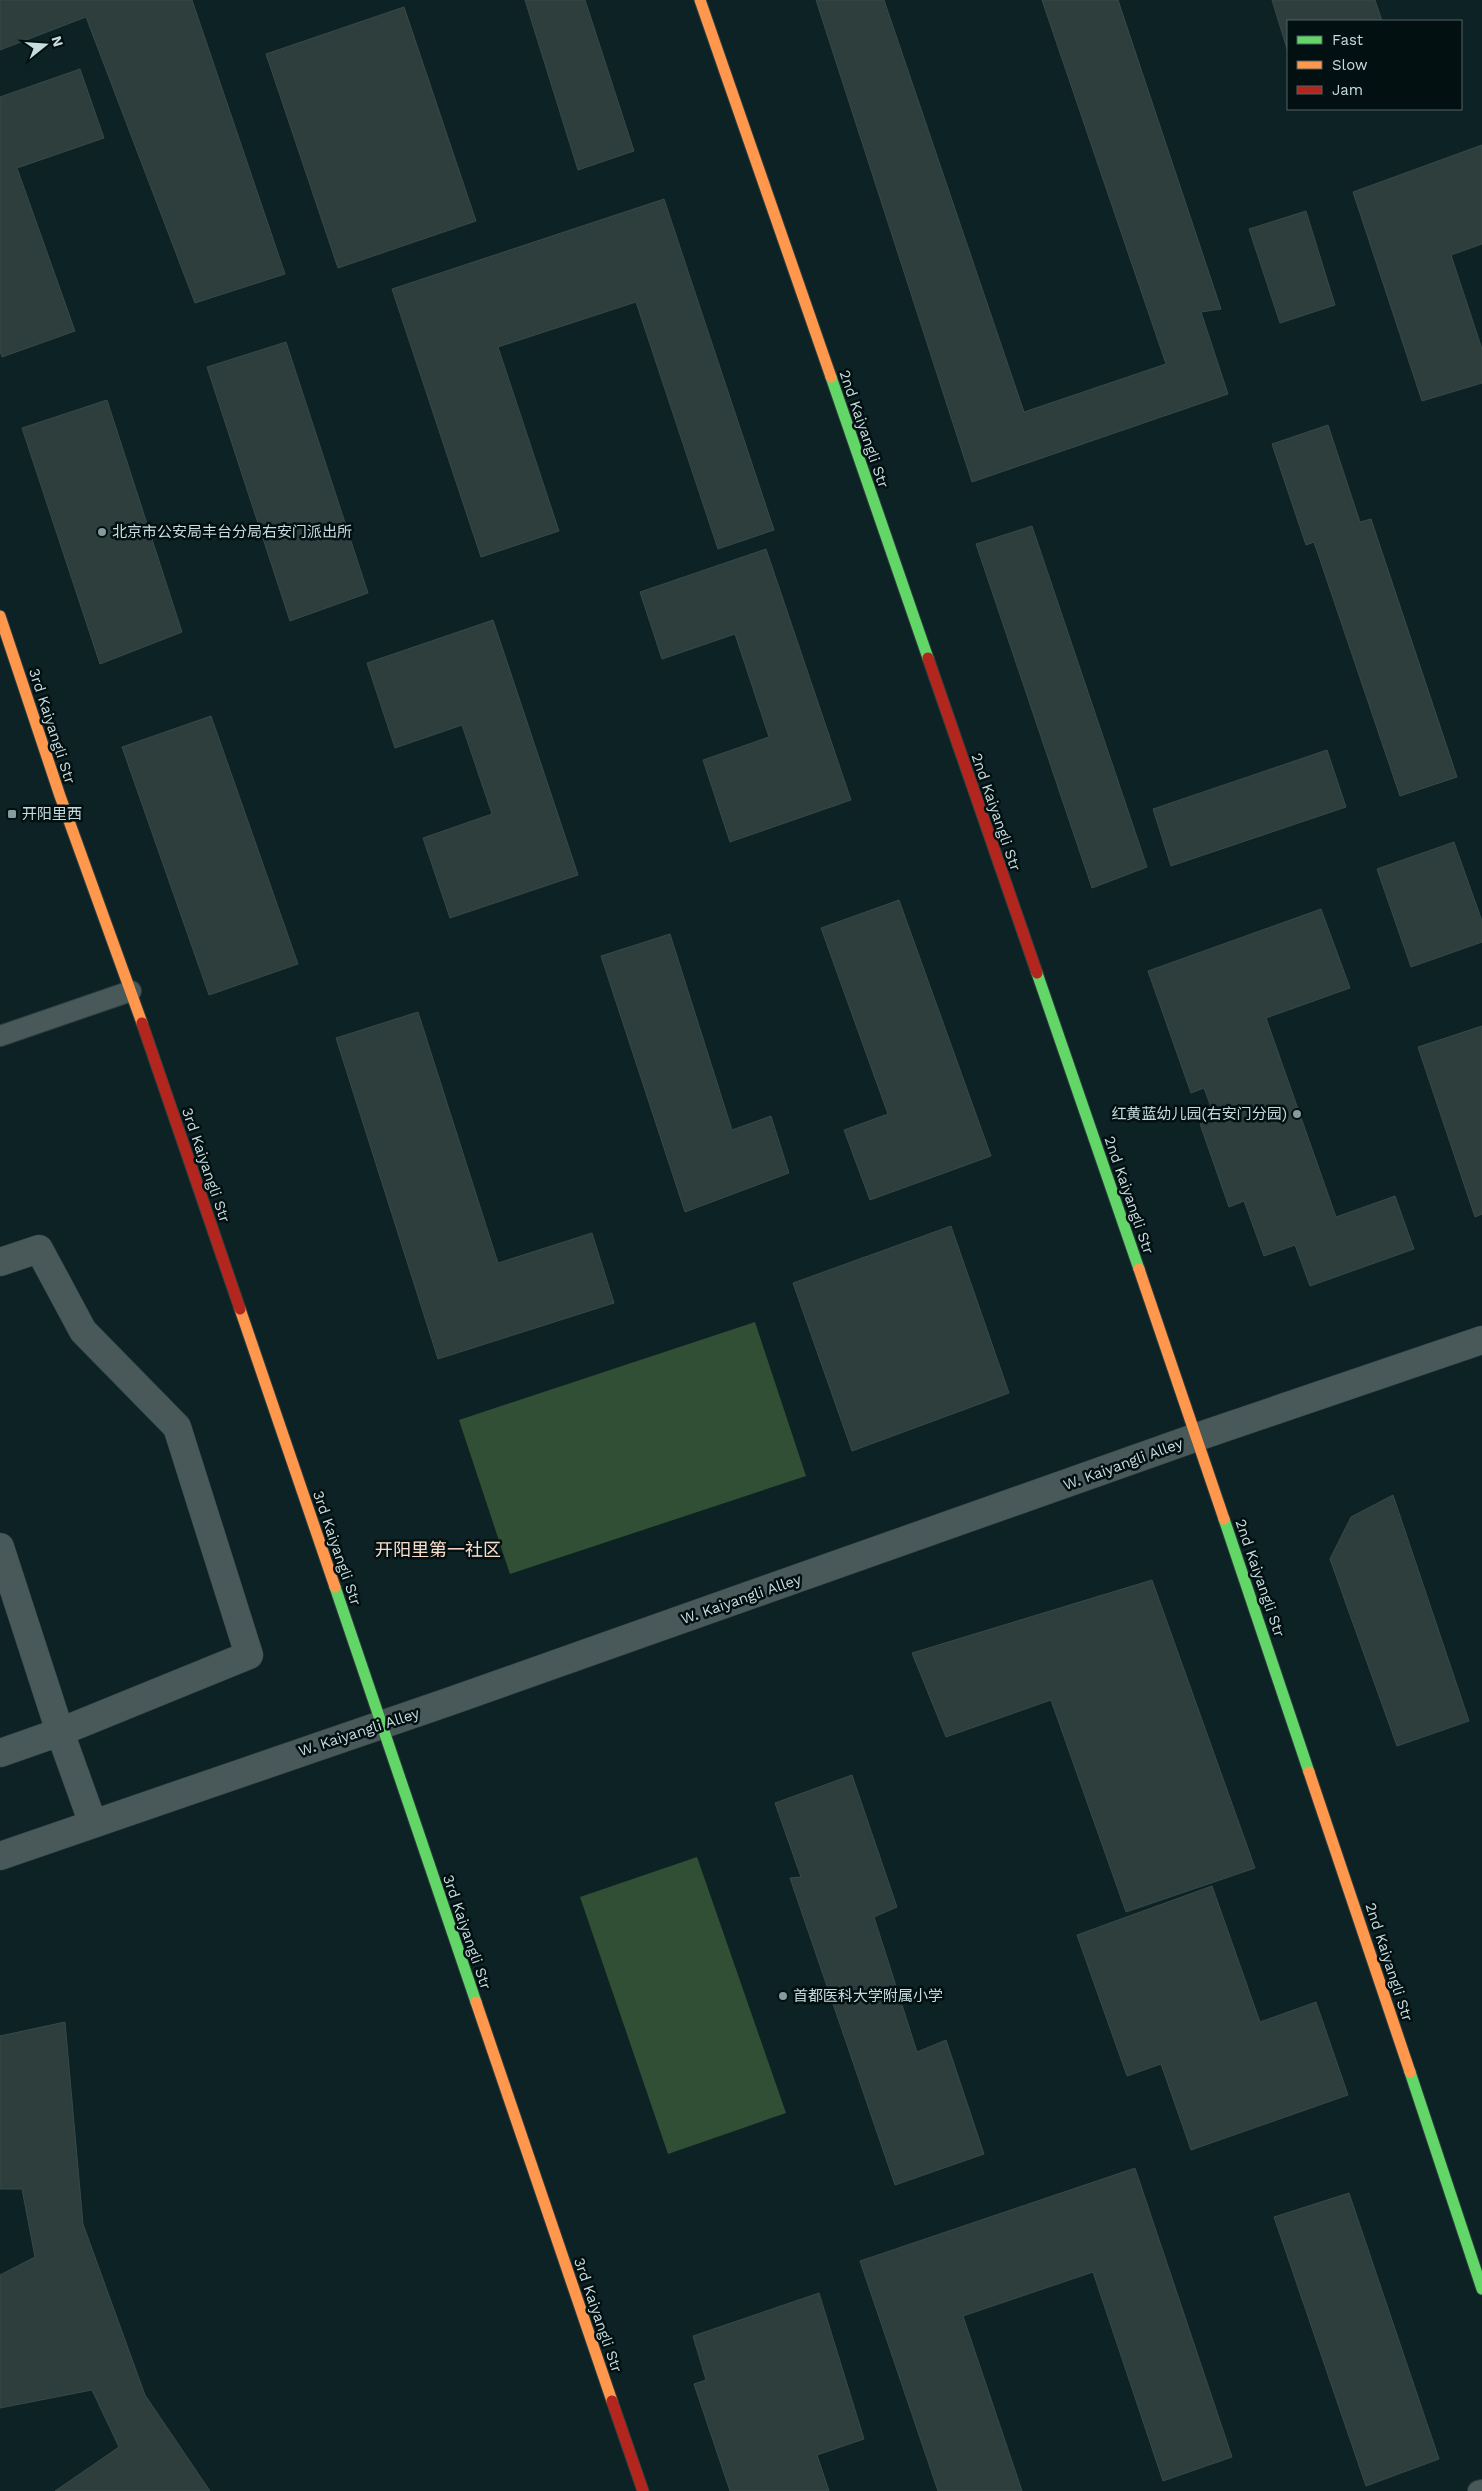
<svg xmlns="http://www.w3.org/2000/svg" width="1482" height="2491" font-family="'Work Sans','Noto Sans SC',sans-serif">
<style>
.green{fill:#314f34}
.building{fill:#2d3e3c;stroke:#394948}
.lines{fill:none;stroke-linecap:round;stroke-linejoin:round}
.lane-casing{stroke:#2f3e3f;stroke-width:22}
.street-casing{stroke:#2f3e3f;stroke-width:29}
.fast-casing{stroke:#2f3e3f;stroke-width:13}
.slow-casing{stroke:#2f3e3f;stroke-width:13}
.jam-casing{stroke:#2f3e3f;stroke-width:13}
.lane{stroke:#495859;stroke-width:20}
.street{stroke:#495859;stroke-width:28}
.fast{stroke:#63d668;stroke-width:11}
.slow{stroke:#ff974d;stroke-width:11}
.jam{stroke:#b3261e;stroke-width:11}
.poi-dot{fill:#869b9d;stroke:#031012;stroke-width:2}
.labels{text-anchor:middle;stroke-width:5;stroke-linejoin:round;paint-order:stroke}
.street-label{font-size:15px;fill:#c8dcde;stroke:#031012}
.poi-label{font-size:15px;fill:#c8dcde;stroke:#031012;text-anchor:start}
.quarter-label{font-size:18px;fill:#f9ddcb;stroke:#031012}
</style>
<rect width="100%" height="100%" fill="#0c2224"/>
<!-- green -->
<path class="green" d="M755 1322 806 1476 510 1574 459 1420Z
M697 1857 786 2113 668 2154 580 1897Z"/>
<!-- building -->
<path class="building" d="M0 0H192L285 274 195 303 86 17 0 50Z
M525 0H585L634 151 578 170Z
M816 0H884L1024 412 1166 364 1042 0H1118L1221 309 1201 312 1228 394 972 482Z
M1272 0H1375L1382 21H1288V52Z
M404 7 476 221 338 268 266 54Z
M80 69 104 138 17 168 75 331 2 357 0 351V97Z
M1482 145V244L1451 255 1482 349V383L1422 401 1353 192Z
M664 199 774 530 718 549 636 302 498 347 559 531 481 557 392 289Z
M1306 211 1335 305 1280 323 1249 229Z
M286 342 368 593 290 621 207 367Z
M107 400 182 632 100 664 22 428Z
M1328 425 1360 522 1371 519 1457 777 1400 796 1314 542 1306 545 1272 444Z
M1032 526 1147 867 1092 888 976 544Z
M766 549 851 800 730 842 703 760 769 737 735 634 662 659 640 592Z
M493 620 578 875 450 918 423 838 492 814 462 725 395 748 367 663Z
M211 716 298 964 209 995 122 747Z
M1327 750 1346 807 1171 866 1153 809Z
M1454 842 1482 921V942L1411 967 1377 869Z
M899 900 991 1156 870 1200 844 1130 888 1114 821 928Z
M1321 909 1350 988 1266 1018 1336 1217 1395 1196 1414 1249 1310 1286 1295 1245 1264 1256 1244 1201 1229 1207 1200 1124 1215 1118 1204 1088 1191 1093 1148 971Z
M670 934 732 1130 771 1116 789 1173 685 1212 601 956Z
M418 1012 498 1263 592 1233 614 1303 438 1359 336 1038Z
M1482 1026V1214L1475 1217 1418 1047Z
M951 1226 1009 1393 852 1451 793 1283Z
M1393 1495 1469 1721 1397 1746 1330 1559 1351 1517Z
M1152 1580 1255 1868 1126 1912 1051 1700 946 1737 912 1653Z
M852 1775 897 1907 874 1917 917 2052 946 2040 984 2154 895 2185 790 1878 801 1877 775 1803Z
M1212 1886 1260 2022 1316 2002 1348 2095 1191 2150 1161 2064 1127 2076 1077 1935Z
M65 2022 83 2224 145 2395 210 2491H55L119 2447 92 2390 0 2408V2275L35 2257 22 2189H0V2036Z
M1135 2168 1232 2457 1163 2481 1093 2272 963 2316 1022 2491H938L860 2261Z
M1349 2193 1439 2459 1366 2486 1274 2217Z
M819 2293 864 2439 817 2455 829 2491H730L694 2384 706 2380 693 2336Z"/>
<g class="lines">
<!-- lane casing -->
<g class="lane-casing">
<path id="lane" d="M0 1036 131 991
M1478 2491 1482 2490"/>
</g>
<!-- street casing -->
<g class="street-casing">
<path id="street" d="M0 1262 39 1249 83 1331 177 1427 249 1655 60 1732 0 1753
M0 1547 60 1732 93 1824
M0 1856 448 1702 1197 1437 1482 1340"/>
</g>
<!-- fast casing -->
<g class="fast-casing">
<path id="fast" d="M831 377 928 658
M1037 973 1139 1269
M1224 1519 1309 1772
M335 1587 476 2002
M1410 2072 1482 2289"/>
</g>
<!-- slow casing -->
<g class="slow-casing">
<path id="slow" d="M700 0 831 377
M0 616 60 796 142 1023
M1139 1269 1224 1519
M240 1309 335 1587
M1309 1772 1410 2072
M476 2002 612 2401"/>
</g>
<!-- jam casing -->
<g class="jam-casing">
<path id="jam" d="M928 658 1037 973
M142 1023 240 1309
M612 2401 643 2491"/>
</g>
<!-- lane -->
<use href="#lane" class="lane"/>
<!-- street -->
<use href="#street" class="street"/>
<!-- fast -->
<use href="#fast" class="fast"/>
<!-- slow -->
<use href="#slow" class="slow"/>
<!-- jam -->
<use href="#jam" class="jam"/>
</g>
<!-- markers -->
<g class="poi-dot">
<circle cx="102" cy="532" r="5"/>
<rect x="7" y="809" width="10" height="10" rx="2.5"/>
<circle cx="1297" cy="1114" r="5"/>
<circle cx="783" cy="1996" r="5"/>
</g>
<g class="labels">
<!-- street labels -->
<g class="street-label">
<text transform="translate(864 429) rotate(71)" y="5">2nd Kaiyangli Str</text>
<text transform="translate(52 726) rotate(72)" y="5">3rd Kaiyangli Str</text>
<text transform="translate(996 812) rotate(71)" y="5">2nd Kaiyangli Str</text>
<text transform="translate(206 1165) rotate(71)" y="5">3rd Kaiyangli Str</text>
<text transform="translate(1129 1195) rotate(71)" y="5">2nd Kaiyangli Str</text>
<text transform="translate(1123 1464) rotate(-20)" y="5">W. Kaiyangli Alley</text>
<text transform="translate(337 1548) rotate(71)" y="5">3rd Kaiyangli Str</text>
<text transform="translate(1260 1578) rotate(71)" y="5">2nd Kaiyangli Str</text>
<text transform="translate(741 1599) rotate(-19)" y="5">W. Kaiyangli Alley</text>
<text transform="translate(359 1732) rotate(-18)" y="5">W. Kaiyangli Alley</text>
<text transform="translate(467 1932) rotate(71)" y="5">3rd Kaiyangli Str</text>
<text transform="translate(1389 1962) rotate(72)" y="5">2nd Kaiyangli Str</text>
<text transform="translate(598 2315) rotate(71)" y="5">3rd Kaiyangli Str</text>
</g>
<!-- poi labels -->
<g class="poi-label">
<text x="112" y="537">北京市公安局丰台分局右安门派出所</text>
<text x="22" y="819">开阳里西</text>
<text x="1287" y="1119" text-anchor="end">红黄蓝幼儿园(右安门分园)</text>
<text x="793" y="2001">首都医科大学附属小学</text>
</g>
<!-- quarter labels -->
<g class="quarter-label">
<text x="438" y="1556">开阳里第一社区</text>
</g>
</g>
<!-- legend -->
<rect x="1287" y="20" width="175" height="90" fill="#031012" stroke="#526264"/>
<rect x="1297" y="36" width="25" height="8" fill="#63d668" stroke="#526264"/>
<text x="1332" y="45" font-size="15" fill="#c8dcde">Fast</text>
<rect x="1297" y="61" width="25" height="8" fill="#ff974d" stroke="#526264"/>
<text x="1332" y="70" font-size="15" fill="#c8dcde">Slow</text>
<rect x="1297" y="86" width="25" height="8" fill="#b3261e" stroke="#526264"/>
<text x="1332" y="95" font-size="15" fill="#c8dcde">Jam</text>
<!-- north arrow -->
<g transform="translate(45 45) rotate(73)" stroke="#031012" stroke-width="4" paint-order="stroke">
<path d="M0-4L9 19L0 12L-9 19Z" fill="#c8dcde"/>
<text y="-8" font-size="14" font-weight="bold" text-anchor="middle" fill="#c8dcde">N</text>
</g>
</svg>
